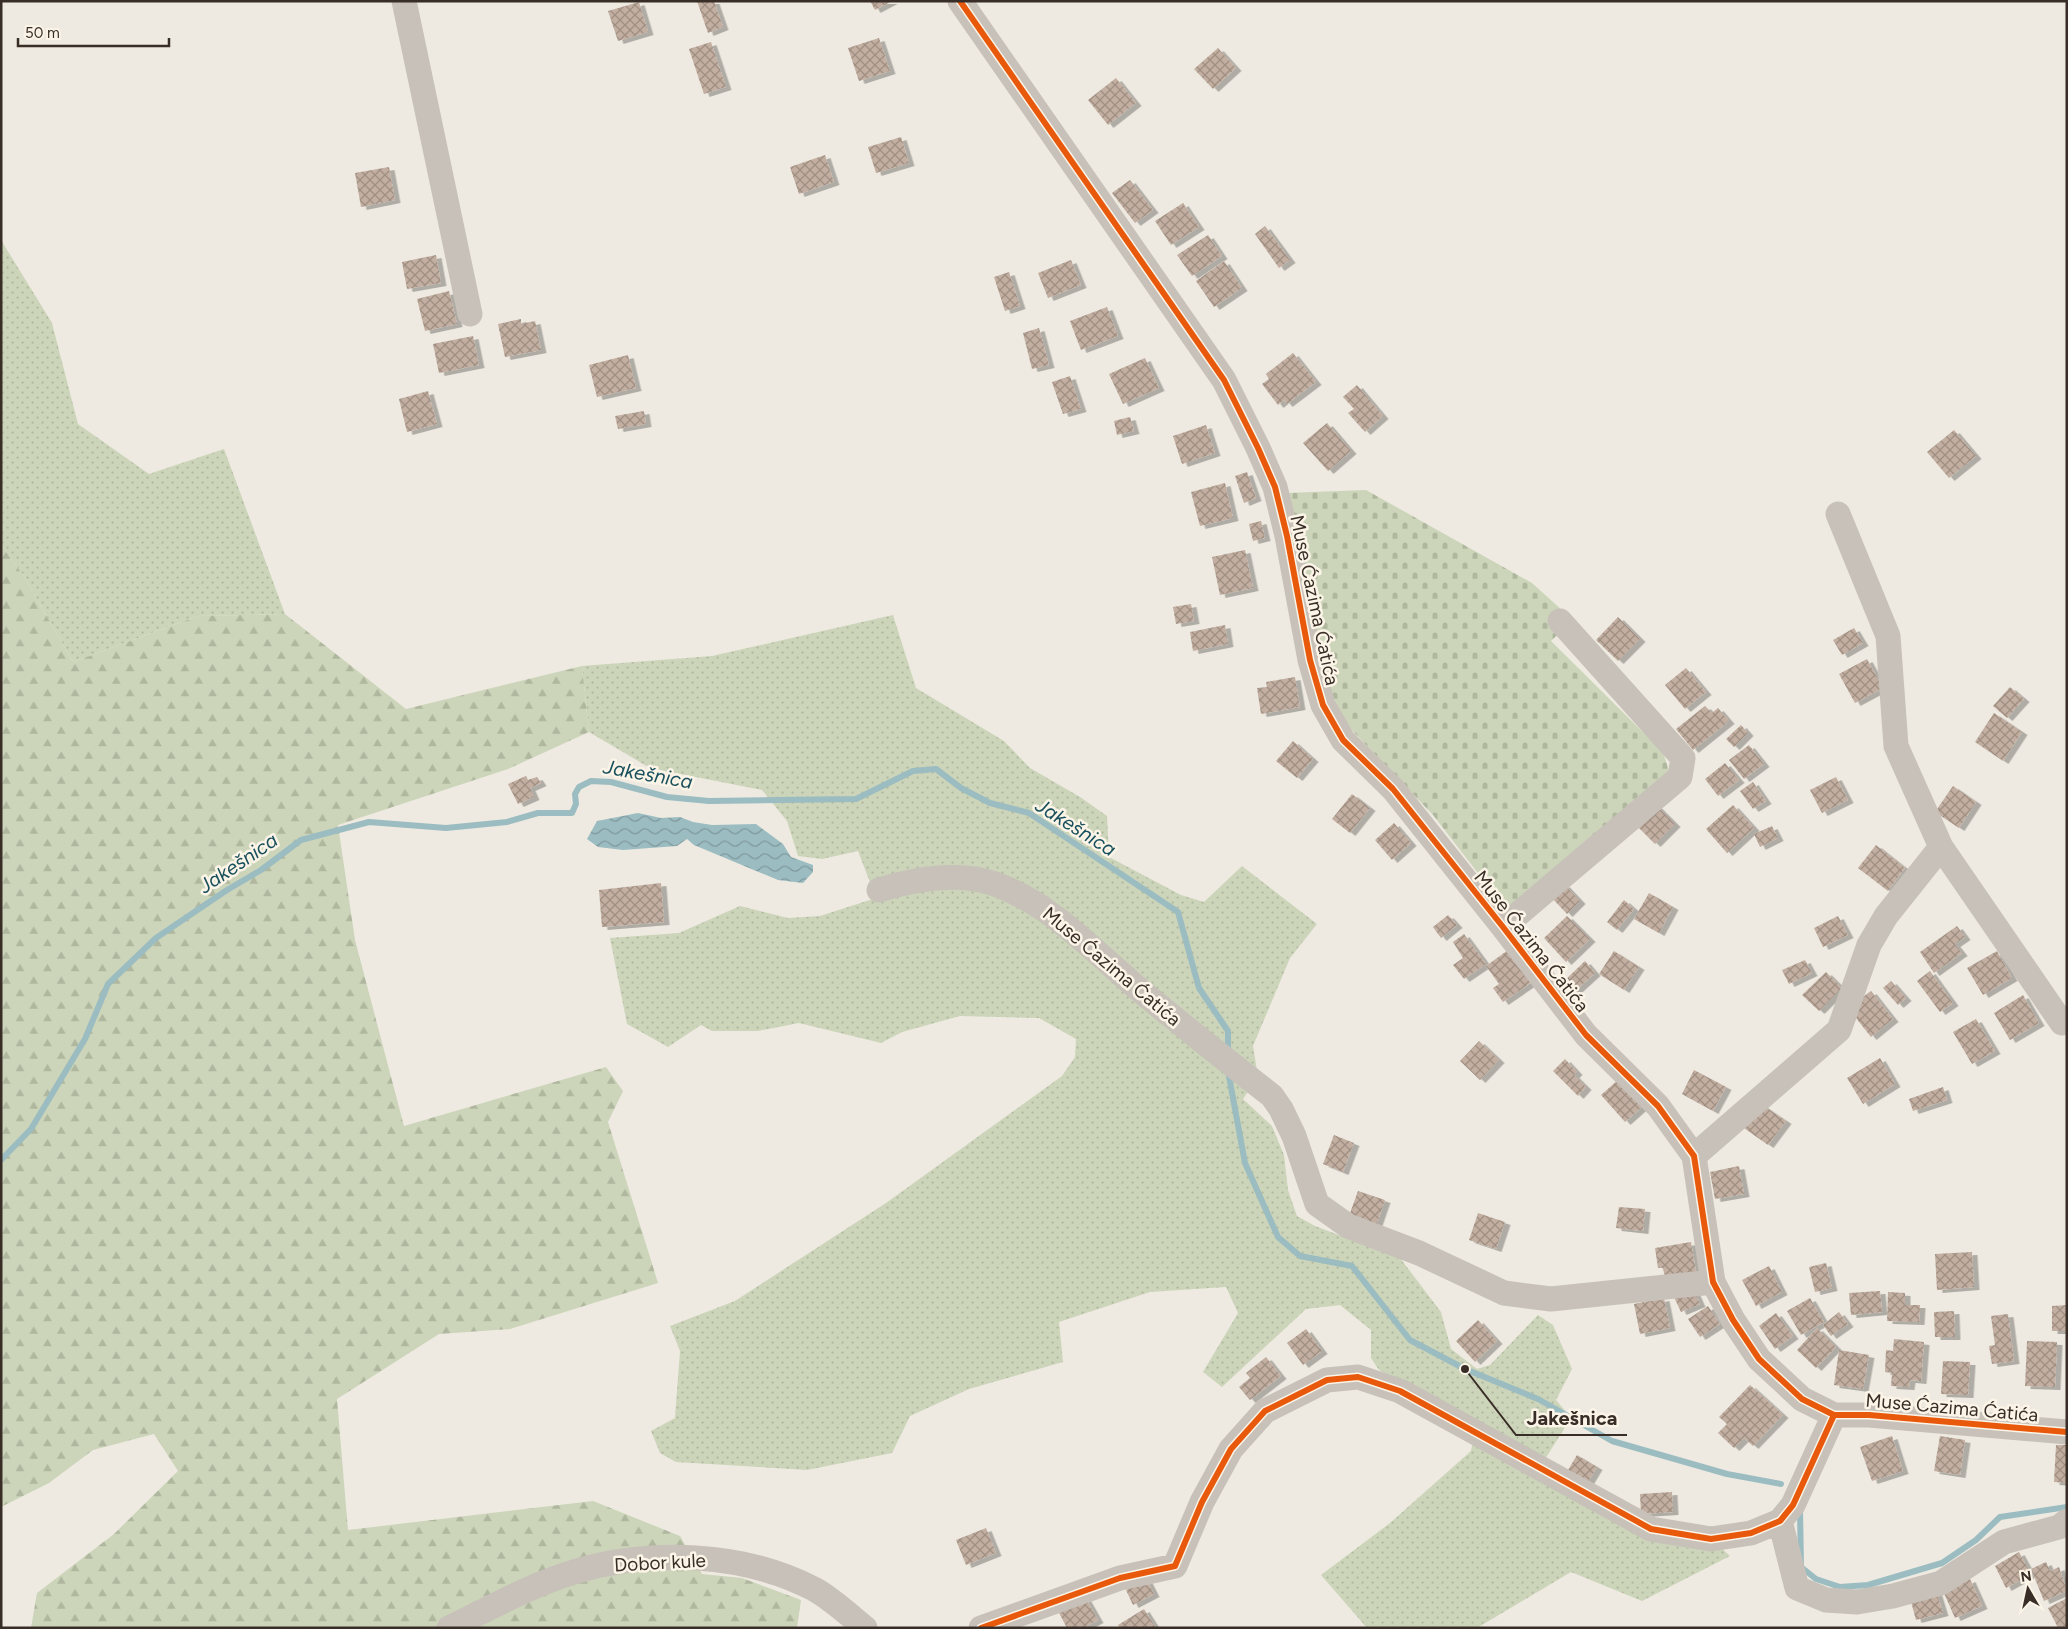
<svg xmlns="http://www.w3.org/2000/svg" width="2068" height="1629" font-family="Figtree,sans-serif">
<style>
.grass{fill:url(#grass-dots)}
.forest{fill:url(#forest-firs)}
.cemetery{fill:url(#cemetery-stones)}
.water{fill:url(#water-waves)}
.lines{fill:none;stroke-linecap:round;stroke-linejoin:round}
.stream{stroke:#9bbcc1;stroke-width:6}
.building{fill:url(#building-cross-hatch);filter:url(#shadow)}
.minor{stroke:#c7c1b9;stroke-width:25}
.cycleway-casing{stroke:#fbf4e7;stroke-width:9}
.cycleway{stroke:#e8590c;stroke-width:6}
.labels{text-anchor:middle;stroke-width:5;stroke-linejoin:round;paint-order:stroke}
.street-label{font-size:19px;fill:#382e27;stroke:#fbf4e7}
.water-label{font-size:20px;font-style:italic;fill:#19505d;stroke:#fbf4e7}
.leader{fill:none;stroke:#382e27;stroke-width:2}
.callout-dot{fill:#382e27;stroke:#fbf4e7;stroke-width:2}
.callout-label{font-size:20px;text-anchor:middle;font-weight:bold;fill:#382e27;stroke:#fbf4e7;stroke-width:5;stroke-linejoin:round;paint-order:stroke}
</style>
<defs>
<pattern id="grass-dots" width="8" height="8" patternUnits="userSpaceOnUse" patternTransform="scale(1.25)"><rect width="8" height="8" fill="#ccd5b9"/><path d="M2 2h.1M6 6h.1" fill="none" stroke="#b0b79f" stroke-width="1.8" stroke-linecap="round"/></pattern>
<pattern id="forest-firs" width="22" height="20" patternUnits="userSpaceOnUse" patternTransform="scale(1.25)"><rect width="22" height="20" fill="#ccd5b9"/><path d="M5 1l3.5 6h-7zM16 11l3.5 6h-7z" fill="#b0b79f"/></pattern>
<pattern id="cemetery-stones" width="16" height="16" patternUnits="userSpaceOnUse" patternTransform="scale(1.25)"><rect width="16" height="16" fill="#ccd5b9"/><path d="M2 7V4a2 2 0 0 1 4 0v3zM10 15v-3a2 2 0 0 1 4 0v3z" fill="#b0b79f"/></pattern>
<pattern id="water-waves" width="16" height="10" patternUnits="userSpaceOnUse" patternTransform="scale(1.25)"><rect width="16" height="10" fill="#9bbcc1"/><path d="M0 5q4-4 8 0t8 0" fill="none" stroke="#7f999d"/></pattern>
<pattern id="building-cross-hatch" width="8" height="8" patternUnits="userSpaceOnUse" patternTransform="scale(1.25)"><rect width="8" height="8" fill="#c3afa1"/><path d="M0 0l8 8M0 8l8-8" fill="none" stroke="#9f8f83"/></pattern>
<filter id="shadow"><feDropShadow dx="5.5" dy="3" stdDeviation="0" flood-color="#0004"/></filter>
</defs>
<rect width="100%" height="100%" fill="#eeeae1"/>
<!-- grass -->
<path class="grass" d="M1 240 52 323 78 424 149 474 224 449 285 614 198 616 73 662 23 575 1 545Z
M893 615 916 688 1004 741 1030 768 1080 797 1107 816 1109 857 1181 895 1204 902 1242 866 1317 924 1290 958 1253 1046 1258 1077 1243 1099 1272 1126 1284 1155 1288 1190 1297 1216 1315 1226 1400 1258 1441 1312 1451 1349 1477 1369 1490 1365 1538 1315 1553 1325 1572 1369 1556 1400 1571 1418 1545 1459V1480L1720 1547 1730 1556 1642 1601 1571 1572 1477 1628H1367L1321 1575 1390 1523 1471 1451 1476 1421 1379 1370 1371 1358V1330L1340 1305 1306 1309 1222 1387 1203 1372 1238 1313 1226 1287 1150 1292 1059 1322 1063 1362 969 1389 910 1416 892 1453 807 1470 676 1462 660 1453 651 1431 675 1418 680 1351 670 1326 735 1301 886 1203 1062 1076 1075 1057 1076 1039 1039 1018 960 1016 902 1032 881 1043 799 1023 758 1031H712L701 1025 668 1047 627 1024 610 938 679 933 740 906 788 918 820 916 876 898 858 851 822 859 798 856 787 821 762 790 650 768 589 732 582 666 712 656Z"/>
<!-- forest -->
<path class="forest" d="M1 545 23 575 73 662 198 616 285 614 406 709 582 666 589 732 508 769 338 825 355 940 404 1126 606 1067 623 1091 608 1122 658 1283 510 1329 439 1334 337 1399 348 1530 593 1501 680 1536 702 1574 742 1578 801 1600 797 1628H31L37 1593 114 1534 178 1471 154 1434 93 1450 49 1483 1 1507Z"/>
<!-- cemetery -->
<path class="cemetery" d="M1366 490 1532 583 1573 620 1551 641 1663 752 1669 771 1508 912 1433 815 1346 724 1319 667 1286 493Z"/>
<!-- water -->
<path class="water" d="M638 813 661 818 680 817 693 822 712 825 756 824 783 844 791 857 813 865V872L803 883 778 880 694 845 687 839 677 846 623 850 598 847 587 839 597 821Z"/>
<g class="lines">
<!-- stream -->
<path class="stream" d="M1228 1071 1245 1163 1278 1237 1300 1256 1352 1266 1410 1340 1465 1369 1538 1399 1612 1441 1727 1474 1781 1484
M1 1160 31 1129 85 1039 108 984 156 938 227 890 261 870 301 840 369 822 446 828 507 822 538 813H572L576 804 575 794 579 787 591 781 611 782 667 797 709 801 856 799 913 771 936 769 961 788 990 803 1029 813 1178 912 1199 988 1228 1031V1048
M1800 1510 1801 1567 1816 1579 1840 1587 1868 1585 1942 1563 1976 1540 2000 1517 2067 1507"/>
</g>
<!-- building -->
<path class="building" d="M697 1H714L723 27 708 33Z
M870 1H892L875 10Z
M639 2 648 32 618 41 608 11Z
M879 38 890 71 859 81 848 48Z
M711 42 726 87 704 94 689 49Z
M1218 48 1236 68 1213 89 1194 69Z
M1116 78 1136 103 1108 125 1088 100Z
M901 137 909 163 876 173 868 147Z
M825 155 834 182 799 194 790 167Z
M389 167 395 200 361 207 355 173Z
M1130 180 1153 210 1135 223 1112 193Z
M1183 203 1199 227 1171 245 1155 221Z
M1265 226 1290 260 1279 268 1255 234Z
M1208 235 1222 256 1192 276 1177 255Z
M436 255 441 283 407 289 402 262Z
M1071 260 1081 285 1048 298 1038 273Z
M1224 261 1242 288 1214 307 1196 281Z
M1009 272 1020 306 1005 311 994 277Z
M449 291 457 324 425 331 417 299Z
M1107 307 1118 336 1081 350 1070 321Z
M521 319V324L535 321 541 350 505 357 498 324Z
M1039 328 1049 365 1032 369 1023 333Z
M473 336 479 365 439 373 433 344Z
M1293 353 1316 382 1287 404 1284 400 1278 405 1262 384 1269 379 1266 374Z
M628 355 636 388 597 397 589 365Z
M1145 358 1159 388 1123 404 1109 374Z
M1070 376 1081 409 1063 414 1052 382Z
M1357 385 1383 416 1365 432 1348 413 1354 409 1343 397Z
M428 391 437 424 407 432 399 399Z
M644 411 646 424 618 429 615 416Z
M1130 417 1134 431 1117 435 1114 421Z
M1327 423 1351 451 1328 471 1303 443Z
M1206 425 1215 453 1182 464 1173 436Z
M1954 430 1976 456 1949 478 1927 452Z
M1247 472 1256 498 1244 503 1235 476Z
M1225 483 1233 518 1200 526 1191 492Z
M1261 521 1265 538 1253 541 1249 524Z
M1245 550 1253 588 1220 595 1212 557Z
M1191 604 1194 621 1176 624 1173 607Z
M1618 617 1640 639 1618 661 1596 640Z
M1225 625 1228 644 1193 651 1190 632Z
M1854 628 1863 643 1842 655 1833 640Z
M1867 659 1883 688 1855 703 1839 674Z
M1686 668 1706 692 1685 709 1665 685Z
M1295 677 1300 707 1261 714 1257 688 1267 687 1266 682Z
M2010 687 2024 699 2007 718 1993 706Z
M1705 706 1712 713 1718 708 1729 721 1693 750 1676 729Z
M1994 713 2022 732 2003 761 1975 742Z
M1741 725 1748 733 1734 747 1726 739Z
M1293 741 1313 759 1297 778 1276 761Z
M1749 745 1764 764 1744 779 1729 760Z
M1725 763 1739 780 1718 796 1705 779Z
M526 776 528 780 537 777 541 783 530 788 534 797 518 804 508 784Z
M1836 777 1848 800 1822 813 1810 790Z
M1753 782 1766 801 1753 809 1740 791Z
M1953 786 1976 802 1959 828 1935 812Z
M1352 794 1370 808 1350 833 1332 819Z
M1656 805 1675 824 1655 844 1636 825Z
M1733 805 1754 828 1727 853 1706 829Z
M1394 823 1411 843 1392 860 1375 840Z
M1772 826 1778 838 1760 847 1754 834Z
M1876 845 1905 868 1888 891 1858 868Z
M661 883 664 922 602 927 599 890Z
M1564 884 1580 901 1567 914 1550 896Z
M1649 893 1673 907 1659 933 1634 919Z
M1624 900 1634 909 1617 930 1607 922Z
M1448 915 1457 925 1441 938 1433 927Z
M1567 916 1590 939 1566 962 1544 938Z
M1838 916 1848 935 1823 947 1814 928Z
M1957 926 1965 937 1955 944 1962 953 1934 973 1920 952Z
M1464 934 1486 964 1464 979 1453 965 1463 958 1453 942Z
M1508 950 1532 982 1503 1002 1493 988 1499 984 1486 966Z
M1614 951 1639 967 1624 990 1599 974Z
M1997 951 2012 978 1983 995 1967 968Z
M1805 960 1812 973 1789 984 1782 970Z
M1585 961 1595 973 1573 993 1563 982Z
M1930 971 1953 1003 1940 1012 1917 981Z
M1826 972 1842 988 1819 1011 1802 995Z
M1891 981 1906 998 1898 1005 1883 988Z
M1871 991 1893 1019 1871 1037 1848 1008Z
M2023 995 2039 1023 2010 1040 1994 1013Z
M1976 1019 1995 1051 1972 1064 1953 1032Z
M1479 1041 1499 1060 1480 1080 1460 1061Z
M1880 1058 1895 1084 1863 1104 1847 1078Z
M1565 1059 1577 1072 1574 1075 1586 1087 1578 1096 1553 1071Z
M1694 1070 1726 1087 1713 1111 1682 1094Z
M1619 1079 1643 1106 1625 1122 1601 1095Z
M1943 1087 1947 1100 1913 1111 1909 1099Z
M1761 1104 1786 1121 1768 1145 1744 1128Z
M1334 1135 1354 1143 1343 1172 1323 1164Z
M1739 1166 1744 1194 1715 1199 1710 1172Z
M1358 1191 1385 1200 1376 1226 1349 1216Z
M1619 1207 1645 1209 1643 1231 1616 1228Z
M1478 1213 1505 1222 1496 1249 1469 1240Z
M1691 1242 1696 1272 1665 1278 1663 1268H1658L1655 1248Z
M1972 1252 1974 1287 1937 1290 1935 1254Z
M1826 1263 1832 1288 1815 1292 1809 1267Z
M1769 1266 1782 1292 1756 1306 1742 1280Z
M1692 1286 1700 1304 1681 1312 1673 1295Z
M1880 1291 1882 1312 1851 1315 1849 1293Z
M1888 1292 1905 1293V1305H1920L1919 1322 1887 1321Z
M1664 1298 1670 1328 1640 1334 1634 1304Z
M1810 1298 1824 1322 1801 1335 1787 1311Z
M2067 1305V1331H2052V1306Z
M1708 1306 1720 1324 1700 1337 1688 1319Z
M1954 1311 1955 1337H1935L1934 1312Z
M1839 1312 1848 1324 1831 1336 1823 1325Z
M1776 1313 1793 1336 1775 1349 1759 1326Z
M2008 1314 2014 1361 1992 1364 1989 1346 1995 1345 1991 1316Z
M1478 1320 1497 1341 1475 1362 1456 1341Z
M1817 1328 1836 1347 1816 1368 1797 1350Z
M1306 1329 1322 1351 1303 1365 1287 1343Z
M1894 1339 1924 1342 1921 1381 1910 1380 1909 1387 1891 1386 1892 1373 1885 1372 1886 1350 1893 1351Z
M2027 1341 2057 1342 2055 1387 2025 1386Z
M1839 1350 1869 1355 1863 1389 1834 1385Z
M1266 1357 1281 1376 1250 1400 1239 1387 1250 1378 1246 1373Z
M1943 1361 1970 1362 1968 1395 1941 1394Z
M1750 1385 1783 1415 1753 1446 1744 1438 1734 1448 1718 1433 1727 1424 1719 1417Z
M1892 1436 1903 1471 1872 1481 1860 1447Z
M1940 1436 1965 1440 1960 1475 1934 1471Z
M2056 1445H2067V1483L2054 1482Z
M1577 1455 1597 1467 1585 1487 1565 1475Z
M1672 1492 1673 1512 1641 1514 1640 1494Z
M986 1528 996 1553 966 1565 956 1540Z
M2019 1552 2031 1574 2006 1588 1995 1566Z
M2046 1562 2050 1571 2059 1567 2067 1591 2044 1601 2031 1569Z
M1970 1579 1982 1606 1955 1618 1943 1591Z
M1147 1580 1154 1594 1133 1605 1126 1590Z
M1936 1590 1943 1613 1916 1620 1910 1598Z
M1085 1597 1098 1620 1083 1628H1067L1058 1611Z
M2067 1598V1628H2058L2048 1608Z
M1144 1609 1156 1628H1120L1118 1625Z"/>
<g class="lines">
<!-- minor -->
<path class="minor" d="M404 1 470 314
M960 1 1224 380 1258 448 1275 487 1287 536 1310 660 1323 705 1343 740 1393 789 1503 927 1586 1035 1658 1106 1694 1156 1713 1282 1733 1320 1759 1359 1802 1399 1834 1415H1869L2067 1432
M1838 514 1888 636 1896 746 1941 847 2062 1023
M879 890C915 879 958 871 995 884 1049 903 1092 949 1135 986 1180 1024 1226 1060 1272 1096L1281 1109 1294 1136 1317 1204 1348 1226 1419 1253 1504 1293 1551 1299 1713 1282
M1503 927 1680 777 1683 758 1560 621
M1694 1156 1839 1030 1869 945 1886 916 1941 847
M1780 1521 1797 1588 1826 1600 1857 1602 1893 1596 1941 1583 2004 1542 2059 1527 2067 1521
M449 1628C490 1608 531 1585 574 1572 650 1549 743 1552 814 1589 832 1599 849 1615 865 1628
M981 1628 1120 1578 1175 1566 1202 1502 1231 1449 1265 1411 1327 1380 1358 1377 1400 1391 1651 1529 1711 1539 1751 1533 1780 1521 1793 1505 1834 1415"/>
<!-- cycleway casing -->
<g class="cycleway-casing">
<path id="cycleway" d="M960 1 1224 380 1258 448 1275 487 1287 536 1310 660 1323 705 1343 740 1393 789 1503 927 1586 1035 1658 1106 1694 1156 1713 1282 1733 1320 1759 1359 1802 1399 1834 1415H1869L2067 1432
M981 1628 1120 1578 1175 1566 1202 1502 1231 1449 1265 1411 1327 1380 1358 1377 1400 1391 1651 1529 1711 1539 1751 1533 1780 1521 1793 1505 1834 1415"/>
</g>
<!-- cycleway -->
<use href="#cycleway" class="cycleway"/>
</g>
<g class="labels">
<!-- street labels -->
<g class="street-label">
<text transform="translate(1315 600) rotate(78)" y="7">Muse Ćazima Ćatića</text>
<text transform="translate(1532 941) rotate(52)" y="7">Muse Ćazima Ćatića</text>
<text transform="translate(1112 966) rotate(40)" y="7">Muse Ćazima Ćatića</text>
<text transform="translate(1952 1407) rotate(5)" y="7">Muse Ćazima Ćatića</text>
<text transform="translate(660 1562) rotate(-3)" y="7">Dobor kule</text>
</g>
<!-- water labels -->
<g class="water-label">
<text transform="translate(648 774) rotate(10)" y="7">Jakešnica</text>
<text transform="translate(1076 827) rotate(32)" y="7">Jakešnica</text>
<text transform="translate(238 863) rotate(-34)" y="7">Jakešnica</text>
</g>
</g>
<!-- callouts -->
<path class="leader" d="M1465 1369L1516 1435H1627"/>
<circle class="callout-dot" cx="1465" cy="1369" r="5"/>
<g class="callout-label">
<text x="1572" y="1425">Jakešnica</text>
</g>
<!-- border -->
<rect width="2068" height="1629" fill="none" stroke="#382e27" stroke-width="5"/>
<!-- north arrow -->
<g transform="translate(2028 1589) rotate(351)" stroke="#fbf4e7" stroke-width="4" paint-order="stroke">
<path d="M0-4L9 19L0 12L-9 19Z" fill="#382e27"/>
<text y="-8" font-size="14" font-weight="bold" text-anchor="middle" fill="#382e27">N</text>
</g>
<!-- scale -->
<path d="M18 38v8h151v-8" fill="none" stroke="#382e27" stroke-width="2.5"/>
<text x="25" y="38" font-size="15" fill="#382e27" stroke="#fbf4e7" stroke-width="4" paint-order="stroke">50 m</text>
</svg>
